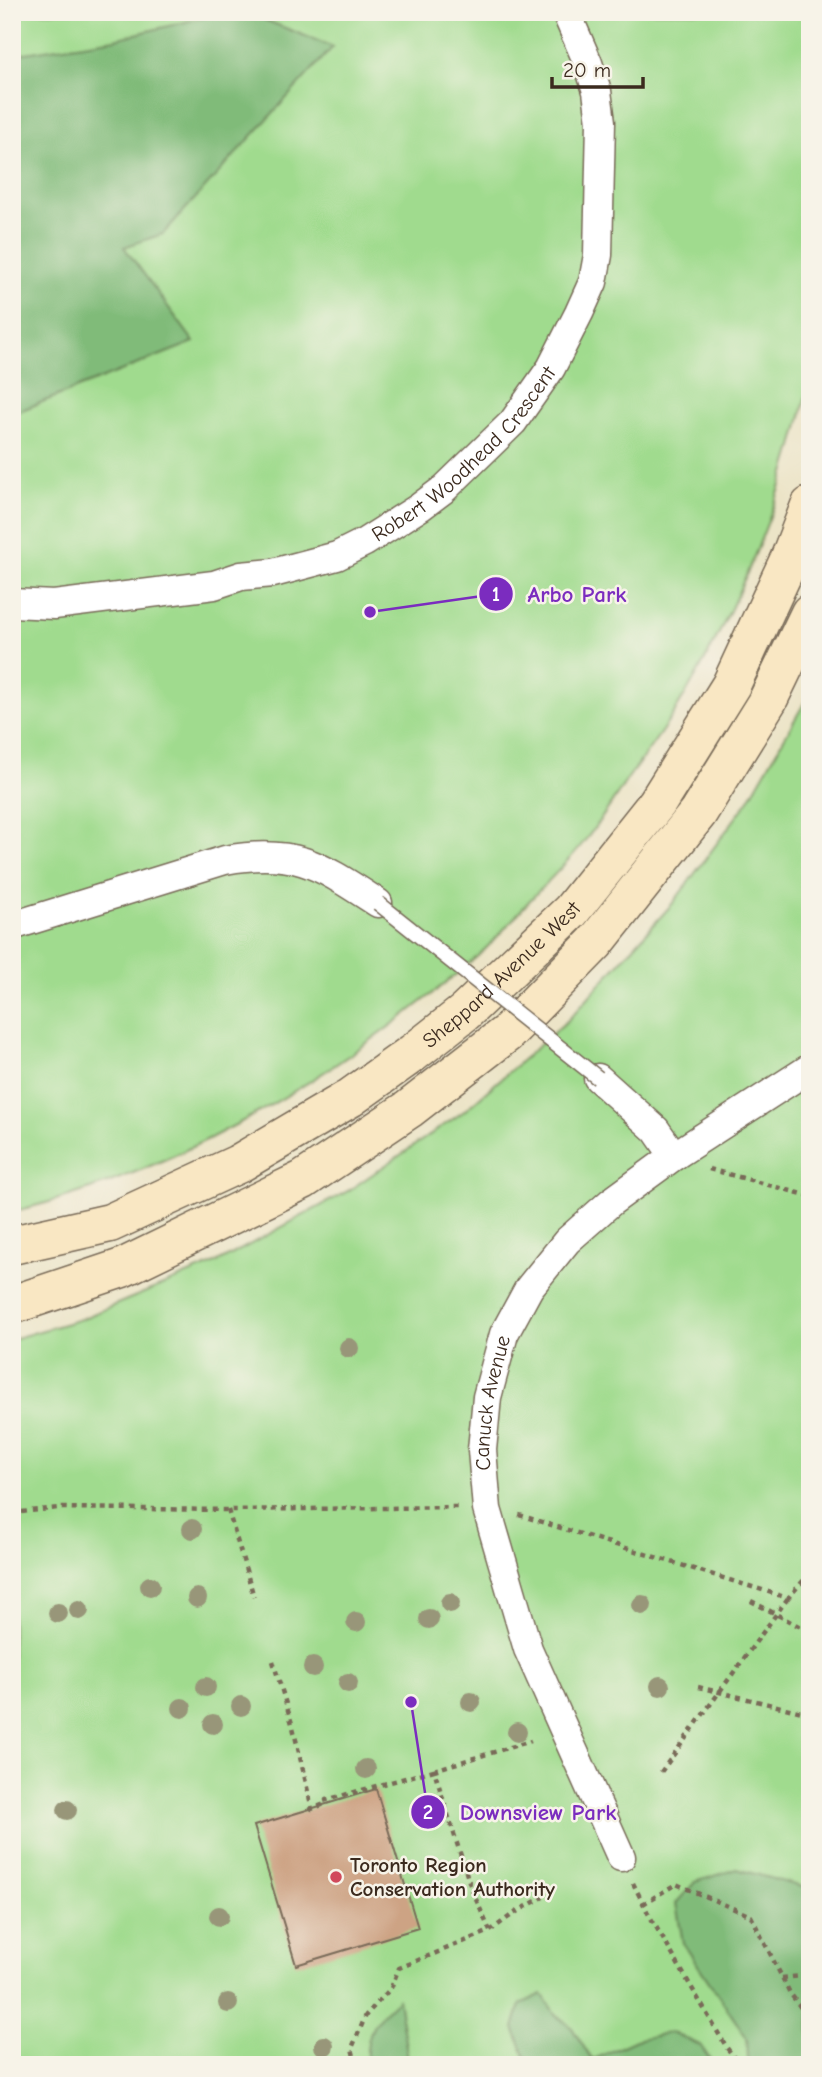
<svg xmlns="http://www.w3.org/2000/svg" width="822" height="2077" font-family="'Comic Neue',sans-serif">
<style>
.green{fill:#a0db8e;stroke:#6e8256;stroke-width:2}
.forest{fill:#80bb79;stroke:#5e724c;stroke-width:2}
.building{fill:#cda384}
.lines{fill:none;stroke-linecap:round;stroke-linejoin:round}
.minor-casing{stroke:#796b59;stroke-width:31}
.secondary-casing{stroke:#796b59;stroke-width:41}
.path{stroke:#796b59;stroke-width:4.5;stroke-dasharray:5 5;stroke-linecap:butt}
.minor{stroke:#fff;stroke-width:28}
.secondary{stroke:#f9e7c3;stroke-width:38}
.service-bridge-casing{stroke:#796b59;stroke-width:17;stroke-linecap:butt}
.service-bridge{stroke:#fff;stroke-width:14}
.tree{fill:#989679}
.poi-dot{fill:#d1495b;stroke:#f7f3e8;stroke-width:2.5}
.labels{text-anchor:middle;stroke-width:5;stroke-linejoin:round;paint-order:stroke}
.street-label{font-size:21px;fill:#3b2a1e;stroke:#f7f3e8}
.poi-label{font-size:21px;font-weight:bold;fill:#3b2a1e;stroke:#f7f3e8;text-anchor:start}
.leader{fill:none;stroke:#7b2cbf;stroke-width:2.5}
.callout-dot{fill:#7b2cbf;stroke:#f7f3e8;stroke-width:2.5}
.mark-label{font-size:21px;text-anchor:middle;font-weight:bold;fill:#fff}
.callout-label{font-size:23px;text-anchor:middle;font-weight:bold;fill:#7b2cbf;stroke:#f7f3e8;stroke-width:5;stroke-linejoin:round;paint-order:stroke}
</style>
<rect width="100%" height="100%" fill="#f7f3e8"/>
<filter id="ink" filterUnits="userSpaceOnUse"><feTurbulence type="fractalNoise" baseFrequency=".0143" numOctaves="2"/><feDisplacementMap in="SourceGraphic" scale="14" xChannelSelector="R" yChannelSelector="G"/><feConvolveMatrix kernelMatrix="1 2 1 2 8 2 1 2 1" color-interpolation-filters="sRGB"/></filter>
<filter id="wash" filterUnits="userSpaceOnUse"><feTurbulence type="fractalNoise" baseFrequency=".00686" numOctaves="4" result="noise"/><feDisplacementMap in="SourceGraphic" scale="28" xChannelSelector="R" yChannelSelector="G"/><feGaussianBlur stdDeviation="1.57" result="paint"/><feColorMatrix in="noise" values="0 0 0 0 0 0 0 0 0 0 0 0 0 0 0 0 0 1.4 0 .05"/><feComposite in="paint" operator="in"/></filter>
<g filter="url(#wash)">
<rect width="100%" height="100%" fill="#ece4c7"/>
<!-- green -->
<path class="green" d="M12 12H810V374C790 486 734 617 674 713 660 735 644 756 628 778 615 798 602 819 587 838 571 859 551 878 533 897 515 916 498 938 479 955 344 1071 186 1170 12 1212Z
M810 693V2065H12V1339L81 1319 218 1262 348 1191 463 1112 568 1020 673 903 748 801Z"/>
<!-- forest -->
<path class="forest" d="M226 12H245L333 47 163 234 124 247 194 342 12 414V55L115 39Z
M737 1869 810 1889V2065H753L748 2058 747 2038 683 1943 676 1903 695 1882Z
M542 1994 556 2015 572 2028 592 2060 636 2040 671 2032 700 2045 714 2065H515L527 2061 514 2028 521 2004Z
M398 1999 409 2065H367C365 2032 374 2020 398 1999Z"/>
<g id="blocks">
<!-- building -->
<path class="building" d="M376 1789 418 1928 296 1965 254 1826Z"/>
</g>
</g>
<g filter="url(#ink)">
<use href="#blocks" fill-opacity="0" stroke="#796b59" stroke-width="2"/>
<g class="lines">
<!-- minor casing -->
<g class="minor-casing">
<g id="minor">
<path id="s1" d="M12 603 54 605 214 585 241 576 273 573 337 556 365 542 420 507 444 489 513 422 551 368 579 313 593 282 598 255 601 122 597 91 588 63 566 12"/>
<path d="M12 926 225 860C296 847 321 866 378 903"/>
<path d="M598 1078 656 1130 674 1156"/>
<path id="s2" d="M621 1857 528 1649 513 1598 487 1509 482 1450 487 1397 504 1334 529 1288 567 1241 611 1202 674 1156 810 1068"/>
</g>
</g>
<!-- secondary casing -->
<g class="secondary-casing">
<g id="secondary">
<path id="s3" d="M12 1245 110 1223 238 1164 350 1098 413 1053 465 1012 571 911 657 803 731 685 789 560 810 506"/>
<path d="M12 1305 122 1268 303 1180 409 1109 507 1033 595 943 698 813 768 700 810 613"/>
</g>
</g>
<!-- path -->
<path class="path" d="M709 1169 810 1196
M228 1510 254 1597
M12 1513 58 1508 228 1510 460 1507
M519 1515 788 1598 810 1573
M751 1601 810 1632
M273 1661 293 1727 312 1809 327 1803 326 1800 434 1770
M698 1687 810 1714
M661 1772 788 1598
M633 1883 648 1913 727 2048 740 2065
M643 1904 676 1884 751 1916 790 1993 810 2020
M490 1931 471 1888 434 1770 531 1741
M782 1978 810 1975
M356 2065 352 2048 366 2015 391 1988 399 1968 490 1931 513 1914 543 1897"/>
<!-- minor -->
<use href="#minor" class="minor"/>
<!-- secondary -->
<use href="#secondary" class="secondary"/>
<!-- service-bridge casing -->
<g class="service-bridge-casing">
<path id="service-bridge" d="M378 903 598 1078"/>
</g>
<!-- service-bridge -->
<use href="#service-bridge" class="service-bridge"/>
</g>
<!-- trees -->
<g class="tree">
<circle cx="349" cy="1348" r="10"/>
<circle cx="192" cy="1529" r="10"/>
<circle cx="150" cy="1586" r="10"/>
<circle cx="197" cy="1598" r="10"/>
<circle cx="450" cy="1603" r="10"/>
<circle cx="642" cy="1605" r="10"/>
<circle cx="79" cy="1610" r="10"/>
<circle cx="58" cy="1613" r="10"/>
<circle cx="429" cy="1619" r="10"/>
<circle cx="356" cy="1622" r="10"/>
<circle cx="313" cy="1667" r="10"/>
<circle cx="348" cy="1683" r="10"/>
<circle cx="660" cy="1686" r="10"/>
<circle cx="206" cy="1687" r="10"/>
<circle cx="471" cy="1702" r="10"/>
<circle cx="241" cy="1706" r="10"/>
<circle cx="182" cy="1708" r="10"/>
<circle cx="213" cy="1724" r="10"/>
<circle cx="517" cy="1732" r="10"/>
<circle cx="366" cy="1769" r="10"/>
<circle cx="67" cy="1810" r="10"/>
<circle cx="219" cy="1916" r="10"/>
<circle cx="228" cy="2003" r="10"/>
<circle cx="324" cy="2046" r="10"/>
</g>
</g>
<!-- markers -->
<circle class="poi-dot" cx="336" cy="1877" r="7"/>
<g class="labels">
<!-- street labels -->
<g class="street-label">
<text dy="7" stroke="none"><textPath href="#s1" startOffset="495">Robert Woodhead Crescent</textPath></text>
<text dy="7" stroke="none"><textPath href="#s3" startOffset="567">Sheppard Avenue West</textPath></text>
<text dy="7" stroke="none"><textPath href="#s2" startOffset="481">Canuck Avenue</textPath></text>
</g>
<!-- poi labels -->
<g class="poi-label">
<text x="350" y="1872">Toronto Region<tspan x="350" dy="24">Conservation Authority</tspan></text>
</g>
</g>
<!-- callouts -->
<path class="leader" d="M370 612L496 594M411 1702L428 1812"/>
<g class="callout-dot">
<circle cx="370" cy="612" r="7"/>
<circle cx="411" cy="1702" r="7"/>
<circle cx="496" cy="594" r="18"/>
<circle cx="428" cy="1812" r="18"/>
</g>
<g class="mark-label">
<text x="496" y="601">1</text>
<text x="428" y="1819">2</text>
</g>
<g class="callout-label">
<text x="577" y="602">Arbo Park</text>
<text x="538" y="1820">Downsview Park</text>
</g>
<!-- margin -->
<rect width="822" height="2077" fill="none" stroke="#f7f3e8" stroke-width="42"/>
<!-- scale -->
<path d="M552 77v10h91v-10" fill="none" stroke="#3b2a1e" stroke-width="3.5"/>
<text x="563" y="77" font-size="21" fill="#3b2a1e" stroke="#f7f3e8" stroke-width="5" paint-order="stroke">20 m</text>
</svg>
